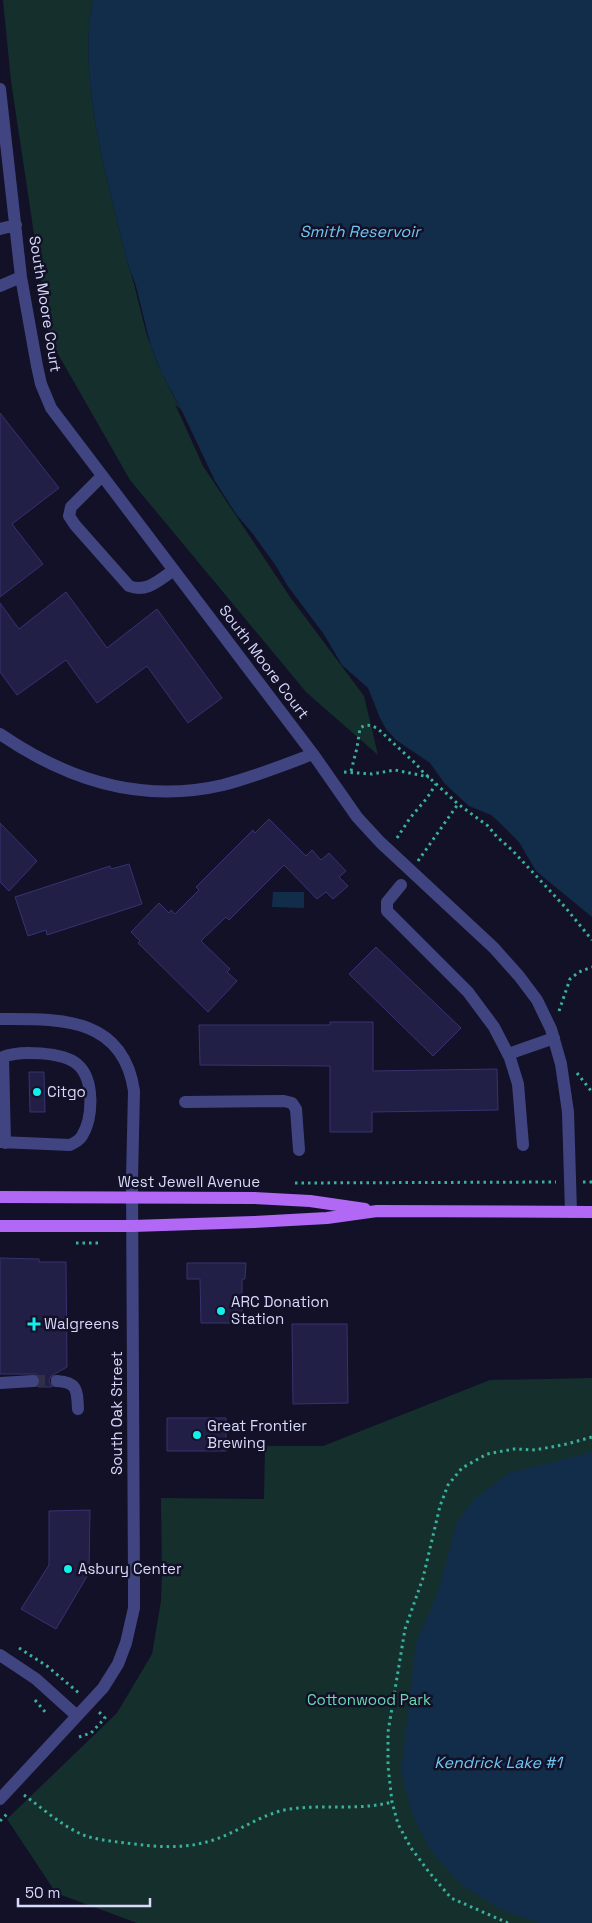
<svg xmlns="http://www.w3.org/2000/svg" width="592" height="1923" font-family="'Space Grotesk',sans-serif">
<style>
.green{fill:#15302c}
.water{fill:#122d4a}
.building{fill:#221f46;stroke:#373271}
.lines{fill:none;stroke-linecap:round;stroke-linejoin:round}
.minor-tunnel{stroke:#302f47;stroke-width:12;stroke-dasharray:12 6;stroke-linecap:butt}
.path{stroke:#38b29c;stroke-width:3;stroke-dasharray:2.5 4;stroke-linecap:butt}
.minor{stroke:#404582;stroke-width:12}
.major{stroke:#b068f5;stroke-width:12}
.poi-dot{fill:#13efec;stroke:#121127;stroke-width:2}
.labels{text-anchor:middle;stroke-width:5;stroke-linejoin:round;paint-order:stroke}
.street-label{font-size:15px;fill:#d9d9fc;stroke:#121127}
.poi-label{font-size:15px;fill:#d9d9fc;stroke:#121127;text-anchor:start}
.park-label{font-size:15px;fill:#69d9b0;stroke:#121127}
.water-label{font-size:16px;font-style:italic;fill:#6ec7f5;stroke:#121127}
</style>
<rect width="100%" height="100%" fill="#121127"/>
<!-- green -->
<path class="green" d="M3 0H93C76 76 109 185 127 261 137 289 141 319 151 347 159 370 170 390 182 411L175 404 203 466 290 597 364 696 378 755 306 692 130 480 50 340 11 81Z
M592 1378V1923H137L56 1893 7 1819 117 1713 152 1654 161 1601 162 1574 161 1498 264 1499 265 1446H323L490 1380Z"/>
<!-- water -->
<path class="water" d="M93 0H592V917L536 871 519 842 500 823 491 815 469 806 445 784 430 763 396 740 386 729 380 718 368 688 342 665 323 633 287 585 276 566 253 534 236 514 215 481 182 411 162 374 151 347 136 286 127 261C109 185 76 76 93 0Z
M273 892H304V908L272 907Z
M592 1452V1923H540L502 1910 461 1885 429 1848 413 1816 401 1772 416 1642 437 1595 457 1522 474 1499 509 1473Z"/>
<!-- building -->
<path class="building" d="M0 413 59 488 12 524 43 564 0 597Z
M66 592 107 648 157 609 222 698 188 723 147 666 97 703 66 660 17 695 0 672V603L19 629Z
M269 819 306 856 312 850 321 860 329 853 346 871 339 877 348 886 333 899 326 892 317 899 284 865 229 920 226 917 201 941 230 969 227 972 237 981 208 1012 138 943 140 941 131 932 159 903 169 913 171 910 175 914 199 890 196 887 253 830 255 833Z
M0 823 37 861 9 891 0 882Z
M129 864 142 904 47 935 46 930 28 936 15 897 110 866 111 869Z
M376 947 461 1028 433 1056 349 974Z
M330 1022H373V1071L497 1069 498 1110 372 1112V1132H330V1066L200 1065 199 1025H330Z
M29 1072H44L45 1112H30Z
M0 1258 39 1259V1262H66L67 1367 51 1376 49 1381 52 1387H38L41 1380 36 1374H0Z
M187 1263H246L245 1279H242V1323H201L200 1279H187Z
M292 1324H347L348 1403 293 1404Z
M167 1418H226V1451H167Z
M90 1510 89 1573 56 1629 21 1609 49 1565V1511Z"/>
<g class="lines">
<!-- minor-tunnel -->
<path class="minor-tunnel" d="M33 1381H57"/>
<!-- path -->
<path class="path" d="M351 771 357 748 360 728C366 724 370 725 377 728L416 764 423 772 458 804 488 826 497 837 512 850 565 907 592 940
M344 772 372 774 395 770 429 777
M397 838 410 818 427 798 436 784
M418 861 458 804
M559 1011 570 979 579 972 592 967
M577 1073 592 1092
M583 1182H592
M295 1183 556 1182
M76 1243H98
M19 1648 47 1666 80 1694
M35 1700 46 1713
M79 1737 91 1733 105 1718 99 1712
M24 1795C42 1808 61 1825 81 1834 95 1840 111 1841 126 1843 157 1847 186 1850 216 1839 242 1830 263 1813 290 1809 325 1804 358 1811 392 1802
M0 1821 8 1813
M508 1923 451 1898 429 1872 411 1848 398 1824 392 1802 388 1766V1732L405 1629 423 1578 440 1506 448 1485 462 1468 487 1454 514 1449 535 1450 567 1444 592 1437"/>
<!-- minor -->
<path class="minor" d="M0 89 21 277 37 366 41 384 51 408 313 754 357 817 380 842 494 948 519 976 537 1000 551 1029 561 1064 568 1112 571 1212
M0 229 16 225
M0 286 21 277
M102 476 71 507 69 516 75 525 129 586C147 593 159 580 174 570
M0 734C67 780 142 804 223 785 254 777 284 765 313 754
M401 885 387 902V911L468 992 494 1027 510 1058 518 1084 523 1145
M0 1019C59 1019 123 1016 134 1091L132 1179 134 1586V1608L126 1643 118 1664 103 1688 0 1799
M508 1054 554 1038
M185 1102 284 1101 292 1103 296 1109 299 1150
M0 1142 70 1145C74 1143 79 1141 82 1136 93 1118 95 1079 77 1064 63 1052 19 1050 3 1057L5 1143
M57 1381C78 1382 77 1391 78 1409
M0 1383 33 1381
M0 1655 36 1679 77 1716"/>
<!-- major -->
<path class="major" d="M0 1197 254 1198 310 1201 365 1209
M0 1226H133L254 1222 327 1218 377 1211 592 1212"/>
</g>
<!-- markers -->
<g class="poi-dot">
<circle cx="37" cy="1092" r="5"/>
<circle cx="221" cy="1311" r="5"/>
<path d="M31.5 1316.5h5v5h5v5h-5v5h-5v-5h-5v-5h5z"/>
<circle cx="197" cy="1435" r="5"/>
<circle cx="68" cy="1569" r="5"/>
</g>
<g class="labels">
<!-- street labels -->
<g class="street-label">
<text transform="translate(45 304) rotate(81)" y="5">South Moore Court</text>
<text transform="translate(264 662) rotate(53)" y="5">South Moore Court</text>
<text x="189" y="1187">West Jewell Avenue</text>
<text transform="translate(117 1413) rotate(-90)" y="5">South Oak Street</text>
</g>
<!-- poi labels -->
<g class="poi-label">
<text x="47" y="1097">Citgo</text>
<text x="231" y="1307">ARC Donation<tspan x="231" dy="17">Station</tspan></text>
<text x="44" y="1329">Walgreens</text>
<text x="207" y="1431">Great Frontier<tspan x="207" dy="17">Brewing</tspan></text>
<text x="78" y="1574">Asbury Center</text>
</g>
<!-- park labels -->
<g class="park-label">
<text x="369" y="1705">Cottonwood Park</text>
</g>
<!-- water labels -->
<g class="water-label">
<text x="360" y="237">Smith Reservoir</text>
<text x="498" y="1768">Kendrick Lake #1</text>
</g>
</g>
<!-- scale -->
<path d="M18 1898v8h132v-8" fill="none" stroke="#d9d9fc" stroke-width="2.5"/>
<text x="25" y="1898" font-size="15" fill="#d9d9fc" stroke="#121127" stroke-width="4" paint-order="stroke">50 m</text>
</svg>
